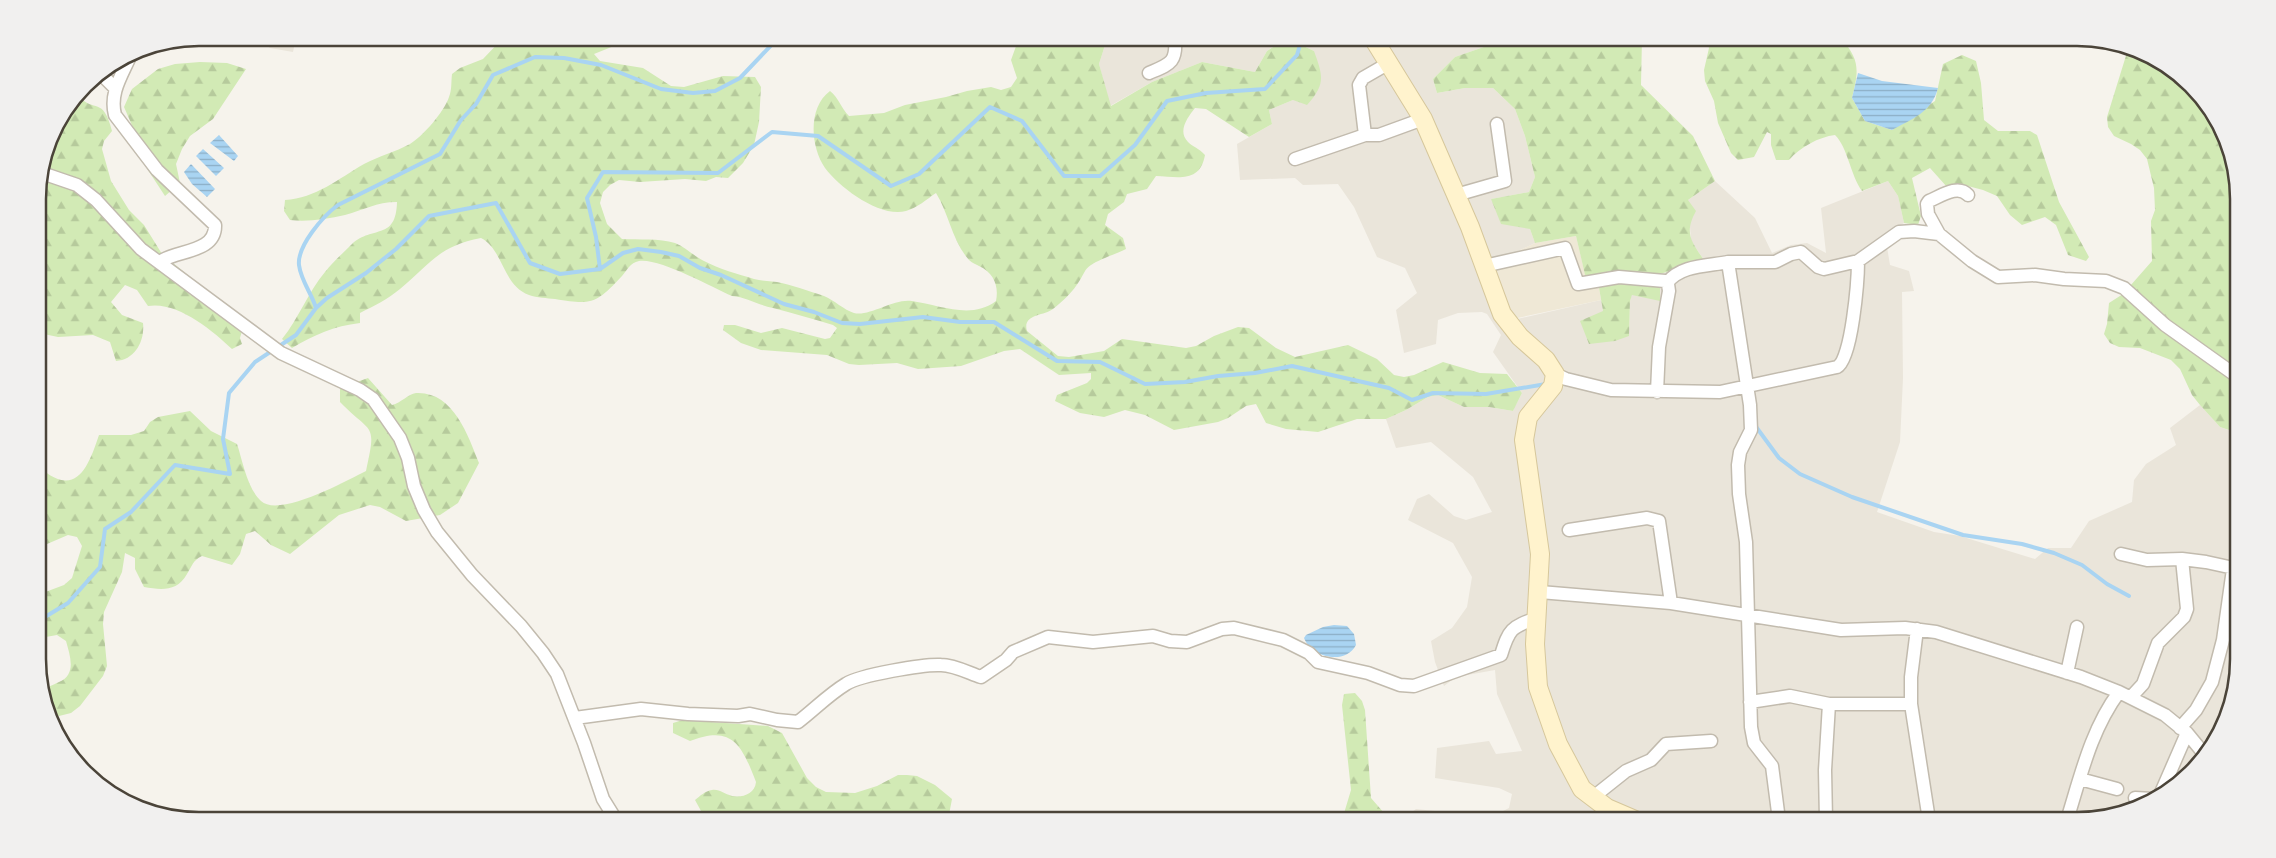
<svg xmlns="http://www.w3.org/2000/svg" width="2276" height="858" font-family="Roboto,sans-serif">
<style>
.residential{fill:#eae5da}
.education{fill:#efe8d6}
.forest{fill:url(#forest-firs)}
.water{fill:url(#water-rules)}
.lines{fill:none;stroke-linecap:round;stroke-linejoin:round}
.stream{stroke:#a9d4f2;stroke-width:4}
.street-casing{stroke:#c2bbae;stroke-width:15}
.secondary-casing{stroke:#d6c79b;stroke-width:20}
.street{stroke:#fff;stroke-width:12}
.secondary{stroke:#fff3cd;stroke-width:18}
.rim{fill:none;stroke:#4b4439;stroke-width:2.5}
</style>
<defs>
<pattern id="forest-firs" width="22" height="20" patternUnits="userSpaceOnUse" patternTransform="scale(1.25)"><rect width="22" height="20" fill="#d2eab5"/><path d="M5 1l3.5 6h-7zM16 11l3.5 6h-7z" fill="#b6ca9c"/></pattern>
<pattern id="water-rules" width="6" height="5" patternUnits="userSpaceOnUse" patternTransform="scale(1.25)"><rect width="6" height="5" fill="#a9d4f2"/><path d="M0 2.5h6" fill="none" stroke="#8caec5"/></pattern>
</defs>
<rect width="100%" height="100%" fill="#f6f3ec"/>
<!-- residential -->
<path class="residential" d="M231 38H296L293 52 270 48 262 42 248 47 234 44Z
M1105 38H1286L1267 51 1255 72 1202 62 1152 82 1110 106 1099 64 1106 42Z
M1287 38H1501V41L1455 57 1433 79 1437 93 1465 88H1493L1515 109 1525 136 1535 177 1529 192 1491 199 1530 229 1535 243 1516 252 1488 260 1517 319 1601 300 1603 311 1629 336 1630 301 1632 294 1660 274 1704 260 1691 241 1688 200 1715 181 1755 218 1772 253 1791 245 1807 243 1826 253 1821 208 1888 181 1898 196 1904 223 1885 235 1890 265 1909 271 1914 291 1902 292 1903 378 1900 442 1877 512 1934 532 1960 536 2035 559 2048 548H2071L2089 521 2132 502 2134 480 2146 464 2176 445 2170 428 2200 405 2220 427 2234 432 2238 429V659L2230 710 2211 749 2175 787 2129 812 2087 820H1401L1416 809 1491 817 1509 808 1512 794 1499 788 1435 778 1437 748 1489 741 1496 754 1522 751 1497 694 1495 670 1456 677 1444 686 1435 662 1431 641 1452 628 1467 607 1472 577 1453 543 1408 520 1417 499 1429 494 1454 516 1466 520 1492 512 1473 477 1431 442 1396 448 1386 419 1406 410 1428 397 1438 395 1464 407H1489L1513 411 1522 393 1493 352 1501 335 1487 314 1482 312 1458 313 1438 320 1436 344 1404 353 1396 310 1417 293 1405 268 1377 257 1354 207 1338 184 1303 185 1295 178 1240 180 1237 144 1272 124 1269 110 1293 100 1314 51Z"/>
<!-- education -->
<path class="education" d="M1576 236 1586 278 1598 281 1601 300 1508 320 1488 260 1516 252 1535 243Z"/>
<!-- forest -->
<path class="forest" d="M503 38H658L652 40 619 44 594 54 600 61 643 68 671 86 684 87 723 76 755 77 761 87 759 122 754 145 743 163 728 178 716 177 706 181 685 179 640 182 619 180 610 185 603 192 600 203 607 224 622 239C639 240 659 238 675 243 685 247 694 256 704 261 719 269 738 274 754 279 761 281 769 281 777 282 792 285 809 291 824 296 834 300 844 310 854 313 869 317 894 298 912 301 940 305 971 320 996 301 999 286 994 273 979 266 976 264 972 263 969 260 952 241 949 214 936 193 927 199 917 208 906 211 880 218 840 188 825 168 810 146 808 107 830 91 839 98 841 108 849 116L884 113 905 105 946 97 967 91 991 87 1001 90 1011 87 1017 78 1011 60 1019 38H1105L1106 42 1099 64 1111 106 1152 82 1202 62 1255 72 1267 51 1287 38 1314 51C1323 76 1326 84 1307 105L1293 100 1269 110 1272 124 1249 137 1206 109 1195 108C1188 117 1177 131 1188 142 1193 147 1199 148 1205 155 1200 183 1179 177 1156 176L1147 189 1127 194 1124 202 1108 214 1105 225 1123 238 1126 249C1116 254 1100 259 1091 265 1084 270 1084 274 1080 280 1073 292 1063 301 1053 309 1044 316 1022 314 1027 331L1058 356 1069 357 1104 351 1122 339 1186 348 1196 346 1214 336 1238 327 1249 328 1276 348 1295 357 1348 345 1377 359 1394 375 1404 377 1414 375 1443 362 1480 373 1507 374 1522 393 1513 411 1489 407H1464L1438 395 1428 397 1406 410 1386 419H1357L1318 432 1286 429 1266 423 1256 404 1246 406 1228 418 1218 422 1174 430 1145 415 1125 410 1104 417 1080 413 1055 401 1057 395 1087 383 1091 379V373L1059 375 1020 349 1004 351 961 366 918 369 897 363 859 365 849 364 827 355 761 350 741 343 723 330 724 325H735L761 333 782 328 825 339 830 338 837 328 833 325C813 319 793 313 773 308 758 305 746 297 732 296 711 287 660 258 639 261 630 263 627 270 622 276 596 304 592 305 555 299 547 298 537 298 529 295 502 285 504 250 481 238 439 246 431 263 400 289 388 299 374 306 360 313V323C334 326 314 335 292 348L282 339C299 318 308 292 325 272 333 262 343 253 352 244 373 225 396 241 397 202 376 202 364 210 345 215 327 219 308 222 290 220L284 211 285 200C316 198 338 179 364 164 379 156 395 152 410 144 423 136 444 112 449 97 452 90 451 82 452 74L460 68 483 59Z
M1501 38H1642L1641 85 1693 136 1715 181 1688 200 1696 211C1684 233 1691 241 1704 260L1660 274V301L1632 295 1630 301 1629 336 1615 341 1589 344 1580 321 1603 311 1598 282 1586 279 1576 236 1535 243 1530 229 1501 224 1491 199 1529 192 1535 177 1525 136 1515 109 1493 88H1465L1437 93 1433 79 1455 57 1501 41Z
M1706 38H1841C1860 60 1859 70 1852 98L1865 121 1892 130 1935 101 1943 64 1962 55 1976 61 1981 83 1984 120 1998 131H2030L2037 135 2059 202 2089 257 2086 261 2068 255 2056 225 2045 217 2022 225 2010 215 1997 196 1983 190 1964 185 1947 187 1930 168 1912 178 1921 216 1918 225 1904 223 1898 196 1888 181 1862 191C1850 174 1848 148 1835 135 1819 137 1800 147 1789 160H1776L1771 145V134L1767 132 1754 157 1738 160 1731 153 1718 123 1714 101 1705 81 1704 70 1709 48Z
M2129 46 2199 93 2222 128 2237 178 2238 429 2235 432 2220 427 2200 405 2192 395 2180 369 2171 360 2140 348 2119 347 2110 343 2104 334 2107 324 2109 303 2123 294 2152 261 2151 221 2155 210 2154 188 2147 159 2140 150 2131 144 2114 136 2108 127 2107 117Z
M200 62 227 63 246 69 213 119 190 136 182 149 176 164 180 183 165 196 144 164 138 139 124 107 132 89 158 69 175 64Z
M79 96C94 114 103 95 112 131L104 141 102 149 111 181 129 210 144 225 162 254 234 313 242 331 240 338 242 344 232 349C212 330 177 301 148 306L137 290 125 285 111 302 122 315 143 323C145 341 135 360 116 361L110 342 93 335 58 337 39 333 38 188 54 128Z
M368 378 392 405C401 403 408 394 416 393 453 391 468 435 479 463L458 503 440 515 406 521 380 507 370 505 339 515 290 554 271 545 255 531 246 534 240 554 232 565 202 556C192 561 193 565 187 574 177 592 161 590 144 587L135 569V558L125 553 122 572 104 612 103 624 107 666 103 676 80 706 71 713 59 716 52 713 42 692C46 687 53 685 59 682 77 674 70 656 66 641L57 635 40 638V594L64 585 72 578 82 546 77 537 68 535 40 547 39 467C76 499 88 468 99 435H131L144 431 150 422 158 417 190 411 211 431 237 444C243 462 247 488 261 501 279 518 346 481 366 471 377 421 372 435 340 402V388Z
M1355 693 1362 701 1365 710 1371 798 1384 813 1394 820H1342L1351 790 1342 705 1344 694Z
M683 720 768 726 782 733 807 778 816 787 826 792 855 793 877 786 898 775H907L917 776 935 785 952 799 948 820H706L695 800C700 796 705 791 712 790 720 789 724 794 732 796 742 798 755 794 756 782 742 746 733 724 690 741L673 733V723Z"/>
<!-- water -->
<path class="water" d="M1858 73 1882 81 1938 88C1932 112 1912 119 1892 130L1865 121 1852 98Z
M219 135 238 156 234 161 210 143Z
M203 149 224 168 216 176 196 156Z
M191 164 215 189 207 197 192 184 184 172Z
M1334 625 1347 626 1354 634 1356 645C1345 666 1311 657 1304 638L1306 635 1323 627Z"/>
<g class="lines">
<!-- stream -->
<path class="stream" d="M600 269 623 253 638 249 661 252 679 256 700 268 721 275 784 304 814 312 842 323 860 324 923 317 960 322H994L1057 361 1100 362 1145 384 1185 382 1218 376 1255 373 1292 366 1389 388 1412 400 1433 393 1486 394 1546 384
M316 308C312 294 301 281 299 265 297 246 323 216 338 205L440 154 461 120 476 104 493 75 535 57 564 58 601 65 661 89 693 93 715 91 740 78 778 38
M1754 424 1779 458 1800 474 1852 497 1963 535 2022 544 2054 553 2082 565 2107 584 2129 596
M40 620 68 603 100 567 105 529 131 512 175 465 230 474 223 439 229 393 255 362 296 335 316 308 327 298 366 273 396 249 429 216 496 203 530 263 560 274 600 269 596 237 587 198 603 172 718 173 772 132 818 136 891 186 919 174 990 107 1022 121 1064 176H1100L1135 145 1167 101 1206 93 1265 89 1297 55 1302 38"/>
<!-- street casing -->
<g class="street-casing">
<path id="street" d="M131 54C123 74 109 92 115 115L157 170 215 225C216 252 180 250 163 260L161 264
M100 73 115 88
M1149 73C1170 64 1177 63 1175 38
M1365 135 1359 85 1363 78 1389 63
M1295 159 1365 135H1379L1423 119
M42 173 77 185 96 200 141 249 281 353 360 390 373 399 400 438 408 458 414 486 424 510 437 532 472 575 521 626 543 653 557 674 584 743 603 799 616 820
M1456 195 1505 181 1497 124
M1939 234 1928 214 1927 204 1929 201C1941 196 1958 184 1968 195
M1728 262H1775L1791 254 1801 252 1818 267 1824 269 1858 261 1899 232 1914 231 1939 234 1972 261 1998 277 2035 275 2064 279 2106 281 2124 288 2165 325 2238 377
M1484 266 1565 248 1578 284 1619 277 1665 281 1668 284 1669 291 1659 347 1657 392
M1667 283C1680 265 1708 266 1728 262L1750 405 1751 430 1740 452 1738 465 1739 494 1746 542 1751 727 1754 743 1772 766 1779 820
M1555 374 1566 379 1611 390 1720 392 1837 367C1852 360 1858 279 1858 261
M1569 530 1647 518 1659 521 1671 603
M2121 554 2147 560 2182 559 2187 609 2184 617 2158 643 2143 684 2131 697
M2182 559 2206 562 2238 569
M1540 592 1671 603 1841 630 1905 628 1936 632 2081 677 2119 692 2165 715 2187 733 2205 755
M2067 673 2077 627
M1750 702 1790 696 1829 704H1911L1929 820
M1911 704V677L1917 629
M575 718 641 709 688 714 738 716 750 714 777 720 798 722C815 709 828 695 846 684 860 675 924 664 941 665 954 665 969 673 981 677L1006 660 1013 652 1048 637 1093 642 1153 636 1170 641 1187 642 1222 629 1234 628 1283 640 1309 653 1318 662 1368 673 1400 685 1414 686 1501 655C1509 629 1511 627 1537 618
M2180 728 2196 710 2212 682 2223 640 2233 569
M2080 779 2117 789
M2160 795 2187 733
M1592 798 1626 771 1651 760 1666 744 1711 741
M2135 798 2153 799
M1826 820 1825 770 1829 704
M2067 820C2081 775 2091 730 2119 692"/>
</g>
<!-- secondary casing -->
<g class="secondary-casing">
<path id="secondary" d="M1373 38 1423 119 1470 227 1502 314 1520 337 1546 360 1555 374 1553 386 1528 417 1524 440 1540 554 1535 644 1538 687 1558 744 1582 789 1607 808 1635 820"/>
</g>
<!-- street -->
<use href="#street" class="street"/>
<!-- secondary -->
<use href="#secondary" class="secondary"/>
</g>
<!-- crop -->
<path d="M0 0H2276V858H0ZM199 46H2077A153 153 0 0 1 2230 199V659A153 153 0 0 1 2077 812H199A153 153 0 0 1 46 659V199A153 153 0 0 1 199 46Z" fill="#f1f0ef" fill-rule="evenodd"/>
<path class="rim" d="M199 46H2077A153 153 0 0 1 2230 199V659A153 153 0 0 1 2077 812H199A153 153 0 0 1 46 659V199A153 153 0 0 1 199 46Z"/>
</svg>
